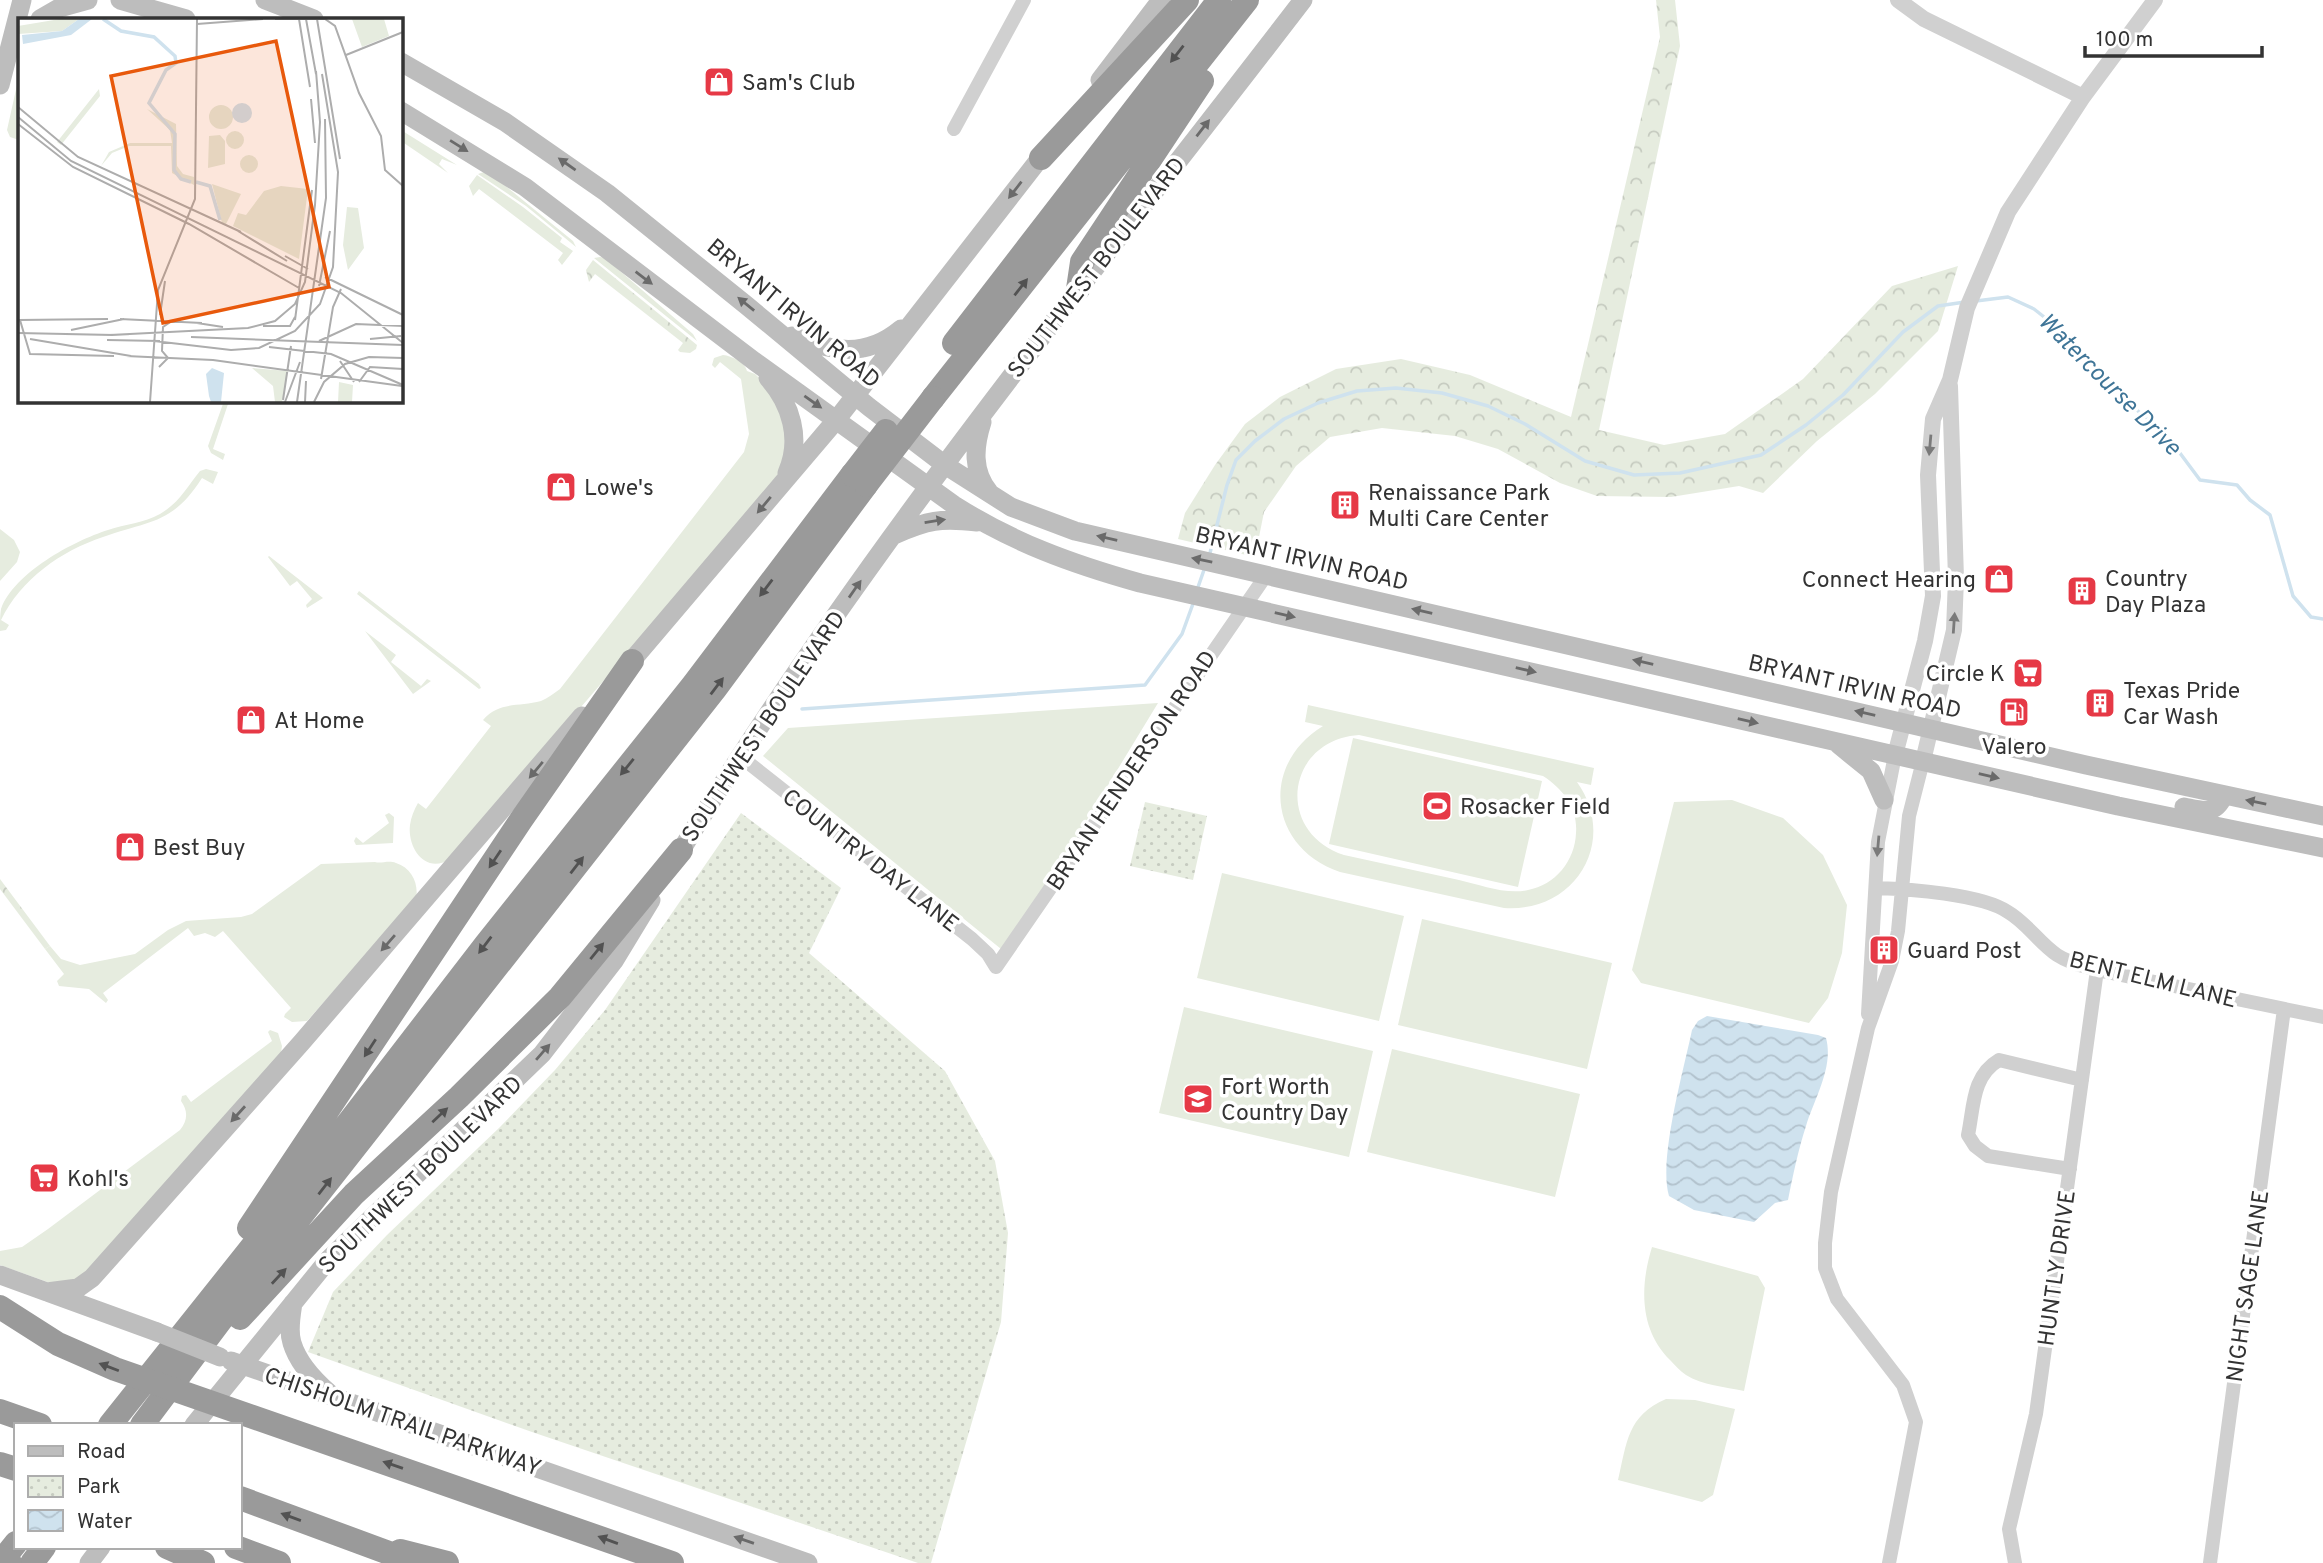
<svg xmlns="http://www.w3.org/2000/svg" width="2323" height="1563" font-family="Overpass,sans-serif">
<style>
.green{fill:#e6ecdf;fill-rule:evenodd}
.forest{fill:url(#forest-crowns)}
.park{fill:url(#park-dots)}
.water{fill:url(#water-waves)}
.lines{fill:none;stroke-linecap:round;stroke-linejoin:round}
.stream{stroke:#cfe2ee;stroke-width:3.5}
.minor{stroke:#d0d0d0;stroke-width:14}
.tertiary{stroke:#d0d0d0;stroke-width:16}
.secondary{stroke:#bdbdbd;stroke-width:19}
.motorway{stroke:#9a9a9a;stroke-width:24}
.secondary-bridge{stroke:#bdbdbd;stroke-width:19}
.motorway-bridge{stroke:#9a9a9a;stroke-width:24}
.oneway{fill:#525252}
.oneway2{fill:#6a6a6a}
.oneway3{fill:#7a7a7a}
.labels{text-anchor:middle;stroke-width:7;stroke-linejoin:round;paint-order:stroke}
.poi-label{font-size:23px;fill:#333;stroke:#fff;text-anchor:start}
.street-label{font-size:23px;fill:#333;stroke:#fff}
.water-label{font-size:24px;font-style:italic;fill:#3f7597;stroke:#fff}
.inset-river{fill:none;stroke:#cfe2ee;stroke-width:3.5}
.inset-road{fill:none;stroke:#adadad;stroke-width:2}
.view{fill:#e8590c;fill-opacity:0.15;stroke:#e8590c;stroke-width:3.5}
.inset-edge{fill:none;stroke:#333;stroke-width:3.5}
</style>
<defs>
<pattern id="forest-crowns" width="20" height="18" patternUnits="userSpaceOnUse" patternTransform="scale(1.75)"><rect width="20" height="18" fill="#e6ecdf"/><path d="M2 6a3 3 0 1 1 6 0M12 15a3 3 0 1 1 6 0" fill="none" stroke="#c6cbc0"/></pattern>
<pattern id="park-dots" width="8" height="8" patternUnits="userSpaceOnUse" patternTransform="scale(1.75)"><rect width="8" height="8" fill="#e6ecdf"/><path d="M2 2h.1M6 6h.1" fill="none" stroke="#c6cbc0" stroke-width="1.8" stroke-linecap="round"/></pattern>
<pattern id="water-waves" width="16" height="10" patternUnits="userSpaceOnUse" patternTransform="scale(1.75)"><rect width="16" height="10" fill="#cfe2ee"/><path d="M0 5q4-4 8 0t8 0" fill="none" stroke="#b2c2cd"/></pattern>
</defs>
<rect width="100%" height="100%" fill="#fff"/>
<!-- green -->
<path class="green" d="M19 76V140L10 137 7 130Z
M401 130 457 165 442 159 439 164 448 173 401 141Z
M484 172 491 174 573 241 576 247 526 206 478 174Z
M477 175 523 207 562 238 560 242 573 251 562 265 558 260 563 253 479 189 473 196 469 186Z
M600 257 605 258 693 334 697 341 594 258Z
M723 355C732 356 745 362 747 371L755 374 770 388 786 426 783 465 773 484 451 858C427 876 407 849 410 825 411 817 414 810 418 803L426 809 491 726 483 720C499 701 520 707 541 701 548 698 554 693 560 689L744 452 749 434 741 379 720 362 715 368 712 365 714 358Z
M224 401H229L213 449 225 454 223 460 211 453 208 446Z
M206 469 218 472 213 484 202 478C172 525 150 520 103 537 61 551 21 579 1 620L9 625 6 630 0 631C0 624 0 615 1 609 14 573 73 541 108 530 125 524 144 523 160 514 179 503 187 487 200 471Z
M0 529 14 540 20 552 17 562 0 581Z
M269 556 323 598 307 608 306 605 312 599 297 581 290 586 268 557Z
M359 591 479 684 481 688 479 689 357 594Z
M365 631 396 655 391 662 421 686 427 679 431 681 413 694Z
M1158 703 1006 953 763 756 788 728Z
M1308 705 1594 768 1591 785 1577 782C1619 841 1575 913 1504 908L1340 872C1269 848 1259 765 1323 726L1305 722ZM1359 735 1543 776C1563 789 1578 808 1576 833 1575 861 1555 885 1528 890 1506 895 1481 885 1459 880 1421 872 1382 863 1344 855 1274 832 1286 740 1359 735Z
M1353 738 1542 781 1518 887 1329 844Z
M1732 800 1783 818 1823 855 1847 905 1842 953 1828 998 1809 1023 1641 983 1632 970 1674 802Z
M389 813 394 817 393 843 356 845 354 841 356 837 363 843 389 823 385 815Z
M375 862C381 864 388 860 396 863 412 868 419 884 416 899L307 1021 292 1022 284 1017 285 1014 291 1008 223 931 215 937 205 933 194 936 188 928 103 993 108 1000 106 1003 89 989 59 986 57 981 64 974 45 949 50 946 61 959 80 965 135 954 168 930 186 921 241 917 252 914 321 864Z
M1222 873 1404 916 1379 1021 1197 978Z
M1422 919 1612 963 1587 1069 1398 1025Z
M1184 1007 1373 1051 1349 1157 1159 1113Z
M270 1030 278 1033 282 1046 281 1053 87 1278 53 1284 0 1265V1251L22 1247 48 1229 180 1130C188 1120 188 1111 181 1101L182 1096 186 1095 191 1102 272 1041 268 1032Z
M1392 1049 1580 1094 1555 1197 1367 1152Z
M1652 1247 1758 1276 1765 1288 1744 1391C1725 1387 1702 1385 1686 1375 1680 1371 1675 1365 1670 1360 1639 1329 1640 1286 1652 1247Z
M1666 1399 1695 1400 1735 1409 1713 1495 1702 1502 1618 1480C1627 1442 1627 1416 1666 1399Z"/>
<!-- forest -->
<path class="forest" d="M1656 0H1675L1680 46 1599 430 1664 445 1725 434 1803 379 1892 286 1958 266 1938 331 1875 394 1817 441 1763 493 1739 486 1671 497 1597 496 1560 483 1498 449 1455 436 1382 428 1330 437 1296 466 1264 512 1255 557 1178 539 1185 513 1215 465 1245 424 1280 397 1336 369 1401 359 1470 375 1571 417 1660 37Z
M593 260 697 345 696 349 690 353 680 352 678 350 683 343 595 274 589 282 586 270Z
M0 879 50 946 45 949 0 889Z"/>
<!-- park -->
<path class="park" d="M1145 802 1207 816 1193 880 1130 866Z
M741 813 841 888 809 953 945 1071 995 1161 1008 1233 1001 1322 931 1563H918L532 1432 308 1352 333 1292 387 1235 500 1127 555 1070 605 1010Z"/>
<!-- water -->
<path class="water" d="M1707 1016 1818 1035 1826 1038C1834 1067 1814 1099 1806 1126 1798 1151 1793 1175 1788 1200L1775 1203 1754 1222 1694 1210 1669 1196C1658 1160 1684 1069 1692 1030L1698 1021Z"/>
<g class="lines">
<!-- stream -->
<path class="stream" d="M1976 301 2008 297 2034 309 2072 339 2102 376 2133 407 2165 433 2200 480 2237 485 2250 500 2270 515 2293 596 2311 617 2323 619
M1209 557 1227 485 1236 460 1255 441 1284 419 1318 403 1357 391 1396 388 1442 393 1488 406 1525 424 1585 461 1634 475 1680 473 1761 455 1806 425 1843 395 1903 332 1938 306 1965 302
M1197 590 1205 567
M802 709 1145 685 1182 634 1194 601"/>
<!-- minor -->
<path class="minor" d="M954 129 1024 0
M741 757 972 939 988 954 996 967 1267 574
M1876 888C1908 889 1982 894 2008 912 2027 923 2039 943 2057 955 2069 963 2083 966 2097 970L2323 1017
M1868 1014 1878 842 1895 755
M2070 1169 1988 1156 1975 1146 1968 1135C1974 1106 1972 1076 1999 1060L2082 1080
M1889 1563 1916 1422 1903 1385 1837 1299 1825 1268V1243L1831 1192 1868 1028 1892 961 1898 931 1909 816 1923 761
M2015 1563 2009 1529 2036 1414 2097 970
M2210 1563 2284 1009"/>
<!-- tertiary -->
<path class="tertiary" d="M1898 0 1924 19 2083 97
M1895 755 1925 641 1933 596 1928 475 1933 419 1950 380 1967 308 2008 212 2083 97 2155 0
M1923 761 1954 630 1956 579 1950 386"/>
<!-- secondary -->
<path class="secondary" d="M120 0 186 19
M265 0 314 19
M40 19 59 8 88 0
M401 62 505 122 607 193 746 305 869 407 945 465 1011 507 1075 531 2086 765 2323 816
M1100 80 1161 0
M0 85 22 0
M401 111 525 187 754 361 954 505C1014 543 1072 564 1140 583L2118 806 2323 848
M792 336C832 351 865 359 901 329
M768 378C791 404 802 439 787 473
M982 422C974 447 972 471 989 492
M894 535C928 520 940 518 977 522
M623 671 837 419 1048 148
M1839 745 1871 771 1884 800
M2184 807C2203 811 2215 816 2224 795
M674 862C858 557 1087 282 1303 0
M0 1275 157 1332
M47 1292 78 1288 92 1278 302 1042 582 716
M293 1303C291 1316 288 1331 292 1343 298 1363 314 1380 329 1393
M231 1361 808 1563
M194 1425 329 1259 542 1054 614 961 651 900
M89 1563 101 1547"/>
<!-- motorway -->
<path class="motorway" d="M1041 158 1187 0
M1078 289 1082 262 1202 81
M954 343 1219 0
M933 398 1247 0
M249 1228 521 820 632 661
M240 1318 354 1194 459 1097 560 997 681 850
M0 1411 40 1425
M110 1425 275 1218 486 944 693 685 852 475
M142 1425 257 1272 715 689 866 485
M0 1464 16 1469
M240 1498 416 1563
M167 1547 203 1563
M236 1547 279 1563
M400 1551 447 1563
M0 1563 16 1543
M32 1563 44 1547"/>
<!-- secondary-bridge -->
<path class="secondary-bridge" d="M157 1332 220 1357"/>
<!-- motorway-bridge -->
<path class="motorway-bridge" d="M852 475 886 431
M866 485 933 398
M0 1307 58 1344 115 1369 672 1563
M0 1557 10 1563"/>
</g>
<!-- one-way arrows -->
<defs><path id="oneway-solid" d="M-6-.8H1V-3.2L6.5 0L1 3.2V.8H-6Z" transform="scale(1.75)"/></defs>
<g class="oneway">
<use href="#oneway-solid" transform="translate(1177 54) rotate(128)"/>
<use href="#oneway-solid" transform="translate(1021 287) rotate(-52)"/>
<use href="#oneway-solid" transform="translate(766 588) rotate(127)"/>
<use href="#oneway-solid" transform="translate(717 686) rotate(-53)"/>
<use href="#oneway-solid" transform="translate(627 767) rotate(129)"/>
<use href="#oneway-solid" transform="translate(495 859) rotate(124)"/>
<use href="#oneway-solid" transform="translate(577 865) rotate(-52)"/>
<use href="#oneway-solid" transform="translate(485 945) rotate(127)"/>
<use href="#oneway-solid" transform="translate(597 951) rotate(-51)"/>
<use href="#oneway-solid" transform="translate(370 1048) rotate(123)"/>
<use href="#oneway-solid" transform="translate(440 1115) rotate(-43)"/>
<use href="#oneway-solid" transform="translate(325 1186) rotate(-52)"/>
<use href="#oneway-solid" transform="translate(279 1276) rotate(-47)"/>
<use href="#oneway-solid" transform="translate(109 1367) rotate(-159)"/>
<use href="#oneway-solid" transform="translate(393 1465) rotate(-161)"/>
<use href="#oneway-solid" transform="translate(291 1517) rotate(-160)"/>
<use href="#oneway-solid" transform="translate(608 1540) rotate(-160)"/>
</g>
<g class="oneway2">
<use href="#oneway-solid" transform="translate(1203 128) rotate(-52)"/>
<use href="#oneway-solid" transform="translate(459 146) rotate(32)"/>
<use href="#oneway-solid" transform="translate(567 164) rotate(-145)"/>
<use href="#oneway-solid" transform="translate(1015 190) rotate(128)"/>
<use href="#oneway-solid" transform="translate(644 278) rotate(37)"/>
<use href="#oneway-solid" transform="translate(746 304) rotate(-141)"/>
<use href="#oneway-solid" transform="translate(813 402) rotate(35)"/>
<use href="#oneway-solid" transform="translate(764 505) rotate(130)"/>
<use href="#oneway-solid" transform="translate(935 521) rotate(-9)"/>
<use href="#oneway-solid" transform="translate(1107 538) rotate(-167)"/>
<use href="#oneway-solid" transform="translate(1202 560) rotate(-168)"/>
<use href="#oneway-solid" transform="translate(855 589) rotate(-55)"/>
<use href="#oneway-solid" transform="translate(1422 611) rotate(-167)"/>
<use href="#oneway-solid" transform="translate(1285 615) rotate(13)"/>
<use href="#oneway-solid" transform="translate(1643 662) rotate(-167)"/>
<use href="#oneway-solid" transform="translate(1526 670) rotate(13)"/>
<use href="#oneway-solid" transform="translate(1865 713) rotate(-167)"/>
<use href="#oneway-solid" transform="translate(1748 721) rotate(13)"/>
<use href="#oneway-solid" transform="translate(536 770) rotate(130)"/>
<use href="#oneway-solid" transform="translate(1989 776) rotate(13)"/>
<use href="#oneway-solid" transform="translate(2256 802) rotate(-168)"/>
<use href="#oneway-solid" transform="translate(388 943) rotate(131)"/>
<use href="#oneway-solid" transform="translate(543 1052) rotate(-49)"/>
<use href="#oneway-solid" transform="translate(238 1114) rotate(132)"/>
<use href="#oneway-solid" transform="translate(744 1540) rotate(-161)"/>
</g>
<g class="oneway3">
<use href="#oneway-solid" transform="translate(1930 445) rotate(95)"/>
<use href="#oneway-solid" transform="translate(1954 623) rotate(-86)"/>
<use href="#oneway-solid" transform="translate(1878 846) rotate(95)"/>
</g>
<!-- icons -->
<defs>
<g id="shop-square" transform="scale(1.575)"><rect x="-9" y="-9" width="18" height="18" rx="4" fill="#e63946" stroke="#fff"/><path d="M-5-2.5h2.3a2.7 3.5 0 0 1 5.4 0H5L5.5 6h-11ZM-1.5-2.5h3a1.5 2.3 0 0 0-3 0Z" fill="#fff"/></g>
<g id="building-square" transform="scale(1.575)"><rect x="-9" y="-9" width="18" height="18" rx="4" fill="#e63946" stroke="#fff"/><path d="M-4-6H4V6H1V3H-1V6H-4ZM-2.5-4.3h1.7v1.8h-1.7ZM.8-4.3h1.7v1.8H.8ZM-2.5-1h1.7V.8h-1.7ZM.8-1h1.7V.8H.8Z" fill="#fff"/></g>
<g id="supermarket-square" transform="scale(1.575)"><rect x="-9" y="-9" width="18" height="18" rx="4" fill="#e63946" stroke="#fff"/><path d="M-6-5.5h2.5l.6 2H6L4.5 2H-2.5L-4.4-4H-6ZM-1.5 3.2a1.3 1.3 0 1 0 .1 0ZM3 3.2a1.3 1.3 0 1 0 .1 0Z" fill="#fff"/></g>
<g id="fuel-square" transform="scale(1.575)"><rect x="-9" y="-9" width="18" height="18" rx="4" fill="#e63946" stroke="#fff"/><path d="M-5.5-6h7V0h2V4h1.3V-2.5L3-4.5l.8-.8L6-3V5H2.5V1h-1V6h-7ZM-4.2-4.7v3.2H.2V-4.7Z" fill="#fff"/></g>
<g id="stadium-square" transform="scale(1.575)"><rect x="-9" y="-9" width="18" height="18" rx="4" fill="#e63946" stroke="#fff"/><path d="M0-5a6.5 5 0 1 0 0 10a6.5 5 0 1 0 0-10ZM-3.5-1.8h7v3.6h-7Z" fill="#fff"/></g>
<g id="school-square" transform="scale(1.575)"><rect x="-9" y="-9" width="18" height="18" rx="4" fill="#e63946" stroke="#fff"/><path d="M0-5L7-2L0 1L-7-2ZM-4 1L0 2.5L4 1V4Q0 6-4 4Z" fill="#fff"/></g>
</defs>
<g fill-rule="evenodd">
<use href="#shop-square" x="719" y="82"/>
<use href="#shop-square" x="561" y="487"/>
<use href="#building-square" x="1345" y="505"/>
<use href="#shop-square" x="1999" y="579"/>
<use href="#building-square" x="2082" y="591"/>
<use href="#supermarket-square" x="2028" y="673"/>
<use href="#building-square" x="2100" y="703"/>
<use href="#fuel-square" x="2014" y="712"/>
<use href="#shop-square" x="251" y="720"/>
<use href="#stadium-square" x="1437" y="806"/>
<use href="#shop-square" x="130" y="847"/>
<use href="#building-square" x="1884" y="950"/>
<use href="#school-square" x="1198" y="1099"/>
<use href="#supermarket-square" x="44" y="1178"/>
</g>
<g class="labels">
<!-- poi labels -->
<g class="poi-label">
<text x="742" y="90">Sam's Club</text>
<text x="584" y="495">Lowe's</text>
<text x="1368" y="500">Renaissance Park<tspan x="1368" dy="26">Multi Care Center</tspan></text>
<text x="2105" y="586">Country<tspan x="2105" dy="26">Day Plaza</tspan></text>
<text x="1976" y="587" text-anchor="end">Connect Hearing</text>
<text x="2005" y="681" text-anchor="end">Circle K</text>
<text x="2123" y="698">Texas Pride<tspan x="2123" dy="26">Car Wash</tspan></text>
<text x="274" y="728">At Home</text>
<text x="2014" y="754" text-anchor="middle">Valero</text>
<text x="1460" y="814">Rosacker Field</text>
<text x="153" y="855">Best Buy</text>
<text x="1907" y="958">Guard Post</text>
<text x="1221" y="1094">Fort Worth<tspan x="1221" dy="26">Country Day</tspan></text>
<text x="67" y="1186">Kohl's</text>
</g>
<!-- street labels -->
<g class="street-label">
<text transform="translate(1096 267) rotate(-52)" y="8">SOUTHWEST BOULEVARD</text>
<text transform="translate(794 313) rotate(40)" y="8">BRYANT IRVIN ROAD</text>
<text transform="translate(1302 558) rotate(13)" y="8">BRYANT IRVIN ROAD</text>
<text transform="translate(1855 686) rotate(13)" y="8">BRYANT IRVIN ROAD</text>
<text transform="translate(763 726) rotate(-56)" y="8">SOUTHWEST BOULEVARD</text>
<text transform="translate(1131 770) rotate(-56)" y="8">BRYAN HENDERSON ROAD</text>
<text transform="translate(871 860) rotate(38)" y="8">COUNTRY DAY LANE</text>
<text transform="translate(2153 979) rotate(14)" y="8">BENT ELM LANE</text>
<text transform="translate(420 1174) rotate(-44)" y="8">SOUTHWEST BOULEVARD</text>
<text transform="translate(2056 1268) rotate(-82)" y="8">HUNTLY DRIVE</text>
<text transform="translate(2247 1286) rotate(-82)" y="8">NIGHT SAGE LANE</text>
<text transform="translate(403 1421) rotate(19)" y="8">CHISHOLM TRAIL PARKWAY</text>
</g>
<!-- water labels -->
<g class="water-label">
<text transform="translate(2110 384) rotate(45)" y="8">Watercourse Drive</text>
</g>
</g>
<!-- overview -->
<g transform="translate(18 18)">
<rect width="385" height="385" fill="#fff"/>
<path d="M81 71 82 78 43 127 39 124ZM191 99a12 12 0 1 1 24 0a12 12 0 1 1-24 0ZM208 122a9 9 0 1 1 18 0a9 9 0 1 1-18 0ZM202 117 207 123V146L190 150 191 118ZM222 146a9 9 0 1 1 18 0a9 9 0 1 1-18 0ZM194 166 223 176 208 206 204 205ZM329 189 340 190 346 230 330 252 325 227ZM234 350 270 353 264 384H257L255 368ZM321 364 335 367 334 384H320Z" fill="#e6ecdf"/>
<path d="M334 1H366L371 18 344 29ZM129 91 158 106 159 148 165 156 176 159V167L154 155 153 128H111L94 135 83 148 91 134 112 125H154L152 112Z" fill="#e6ecdf"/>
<path d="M42 1H61L44 13 0 16V8ZM263 168 290 171 281 241 215 208 220 195 228 197 246 173Z" fill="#e6ecdf"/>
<path d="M61 1H74L53 17 5 26 4 17 44 13ZM214 95a10 10 0 1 1 20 0a10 10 0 1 1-20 0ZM194 350 206 355 203 384H193L191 378 188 356Z" fill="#cfe2ee"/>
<path class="inset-river" d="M85 1 103 13 136 19 157 38 158 45 148 52 131 85 157 116 156 152 163 161 173 164M178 164 192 168 202 202"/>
<path class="inset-road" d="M257 1H307L317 8 341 75 363 118 367 152 385 168M281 1 292 69M288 1 298 56M299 1 322 141M179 6 245 1M328 37 385 14M293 81 297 125M0 89 60 139 223 214M0 99 53 143 323 275 385 325M0 106 55 149 171 206 281 270M220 213 269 243M267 238 290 251M307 259 385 297M301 268 312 213M142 297 147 263M90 301 2 302 12 336 96 338M102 301 184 305M277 302 294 172M179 305 205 309M245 308H272L277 299M53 312 106 301M0 315 96 317M92 317 230 310 257 303 277 286 287 264 297 187 302 104 298 53M173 319 385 327M12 321 113 338M352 321 383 318M89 322 142 323M136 323 213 332 241 330 277 313 302 286 315 249 320 154 304 56M301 323 338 306 385 308M251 329 313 336 385 367M108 338 195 342 384 368M322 343 336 364M141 349 150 340 144 333 145 309 154 303M303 361 315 289 323 271M341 364 352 349 385 351M265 382 273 328M132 384 140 272 177 181 179 1M267 384 282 344M279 384 308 180 307 101M287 384 288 363M296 384 306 364 327 346 351 339 385 340"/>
<path class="view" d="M258 23 311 269 145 305 93 58Z"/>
<rect width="385" height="385" class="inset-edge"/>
</g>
<!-- legend -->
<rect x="14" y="1423" width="228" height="126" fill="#ffffff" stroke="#adadad" stroke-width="2"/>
<rect x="28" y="1446" width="35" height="10" fill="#bdbdbd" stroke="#adadad" stroke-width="2"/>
<text x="77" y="1458" font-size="21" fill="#333333">Road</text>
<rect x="28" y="1476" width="35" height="21" fill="url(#park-dots)" stroke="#adadad" stroke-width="2"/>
<text x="77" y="1493" font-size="21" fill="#333333">Park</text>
<rect x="28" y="1510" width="35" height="21" fill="url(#water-waves)" stroke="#adadad" stroke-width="2"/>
<text x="77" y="1528" font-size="21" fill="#333333">Water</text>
<!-- scale -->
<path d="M2085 46v10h177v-10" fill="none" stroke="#333333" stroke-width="3.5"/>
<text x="2096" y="46" font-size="21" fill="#333333" stroke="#ffffff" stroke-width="5" paint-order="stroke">100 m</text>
</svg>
